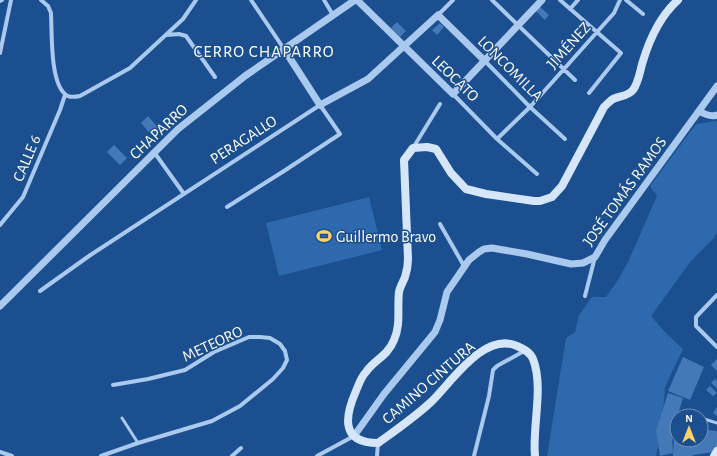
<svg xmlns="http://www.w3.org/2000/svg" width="717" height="456" font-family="'Alegreya Sans',sans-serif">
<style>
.green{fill:#2e69ad}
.building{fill:#4478b7}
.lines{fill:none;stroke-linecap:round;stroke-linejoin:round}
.service{stroke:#a9c9ee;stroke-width:3}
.minor{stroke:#a9c9ee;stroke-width:4}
.tertiary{stroke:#a9c9ee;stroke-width:7}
.secondary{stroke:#d6e6fa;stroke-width:8}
.labels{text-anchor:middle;stroke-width:3;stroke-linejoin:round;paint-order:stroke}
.street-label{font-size:16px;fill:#fff;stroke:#1b4f8f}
.poi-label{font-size:16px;fill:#fff;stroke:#1b4f8f;text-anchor:start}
.neighbourhood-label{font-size:17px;letter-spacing:1px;fill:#fff;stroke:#1b4f8f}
</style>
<rect width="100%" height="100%" fill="#1b4f8f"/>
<!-- green -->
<path class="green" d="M717 121V232L714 238 691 261 651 316 665 332 683 349 665 387 662 426 656 456H547L566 338 575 332 579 315 592 297H606L618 280 628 262 657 196 650 186 696 124Z
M369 197 382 250 279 276 266 223Z"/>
<!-- building -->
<path class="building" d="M538 5 549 15 545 20 534 9Z
M397 22 406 31 400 37 391 28Z
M440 23 444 27 437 35 432 30Z
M148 116 160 130 152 136 141 123Z
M114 145 127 158 120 165 107 152Z
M683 357 704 367 690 400 668 391Z
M717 359V371L711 365Z
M715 379 717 381V388L711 383Z
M710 386 717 393 713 396 706 390Z
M668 393 683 398 672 434 673 453 660 456 656 431Z
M717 407V416L713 413Z
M701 424 706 425 705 430 717 431V447L714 452 693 455V456H673L674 439 701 440Z"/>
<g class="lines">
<!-- service -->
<path class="service" d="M682 413 694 416
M122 418 138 443
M701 418 717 423"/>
<!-- minor -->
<path class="minor" d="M41 0 48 6 51 13C52 32 50 82 65 94 68 98 75 97 80 96L130 68 183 19 196 0
M251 0 284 49
M324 0 333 15
M492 0 575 80
M560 0 621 53 589 93
M626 0 643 14
M0 1 2 0
M570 9 578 0
M438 15 453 0
M166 35 179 34 186 36 215 77
M0 53 11 0
M485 61 530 107 565 139
M453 94 497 139 537 174
M497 139 530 107 614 13 620 0
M413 148 440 104
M154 152 184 194
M440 224 464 266
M0 225 23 197 60 110 65 95
M40 291 89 256 320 105 340 134 284 171 227 207
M717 295 696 317V326L717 347
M585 296 595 257
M0 452 12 456
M101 456 138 443 212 421 240 406 273 379 283 368 287 360 285 351 280 344 270 338 260 337H249L214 352 185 370 148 379 113 385
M232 456 241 448
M317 456 354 436
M377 456 378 443
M474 456 489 396 493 370 497 366 526 350"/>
<!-- tertiary -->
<path class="tertiary" d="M357 0 453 94 542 0
M284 49 320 105 368 79 438 15 485 61
M699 111C704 114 711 117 717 115
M0 306 178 129 245 76 355 0
M354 436 384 394 435 332 440 320 447 292 469 260 479 252 484 249 492 248 527 254 571 264 583 263 595 257 605 240 717 86"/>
<!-- secondary -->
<path class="secondary" d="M535 456C532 427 544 387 533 359 530 352 524 349 517 346 484 331 451 383 431 402 415 417 396 430 378 443 340 443 345 416 356 391 359 384 361 377 366 372 375 359 387 357 394 340 401 325 397 308 399 292 400 287 403 282 405 277 407 271 408 265 408 259L404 160 413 148 427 147 436 149 451 173 466 189 486 194 534 201H540L552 197 562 186 604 107C607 104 610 101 613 99 620 96 628 96 633 90 639 82 640 70 643 61 650 38 660 16 678 0
M714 456 717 451"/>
</g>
<!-- icons -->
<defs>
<g id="stadium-bare" transform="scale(1.2)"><path d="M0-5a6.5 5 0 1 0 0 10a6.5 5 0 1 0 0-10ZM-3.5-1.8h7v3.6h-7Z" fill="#ffd166" stroke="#1b4f8f" stroke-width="2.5" paint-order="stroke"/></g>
</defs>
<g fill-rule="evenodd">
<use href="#stadium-bare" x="324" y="236"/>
</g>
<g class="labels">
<!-- street labels -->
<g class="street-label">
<text transform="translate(568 45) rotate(-48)" y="6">JIMÉNEZ</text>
<text transform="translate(511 68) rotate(45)" y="6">LONCOMILLA</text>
<text transform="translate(456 78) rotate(44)" y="6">LEOCATO</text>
<text transform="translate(158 131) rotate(-43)" y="6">CHAPARRO</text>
<text transform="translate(243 139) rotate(-33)" y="6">PERAGALLO</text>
<text transform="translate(26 158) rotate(-67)" y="6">CALLE 6</text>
<text transform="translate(624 191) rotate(-54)" y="6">JOSÉ TOMÁS RAMOS</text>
<text transform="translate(212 343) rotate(-25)" y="6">METEORO</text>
<text transform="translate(428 382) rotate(-41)" y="6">CAMINO CINTURA</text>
</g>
<!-- poi labels -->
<g class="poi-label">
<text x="336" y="242">Guillermo Bravo</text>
</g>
<!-- neighbourhood labels -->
<g class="neighbourhood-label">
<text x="264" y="57">CERRO CHAPARRO</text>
</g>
</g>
<!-- north arrow -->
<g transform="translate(689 428)"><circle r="19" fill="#1b4f8f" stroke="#7695bc"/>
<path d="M0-3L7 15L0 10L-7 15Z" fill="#ffd166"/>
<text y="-6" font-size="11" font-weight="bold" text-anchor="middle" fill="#ffffff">N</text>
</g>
</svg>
